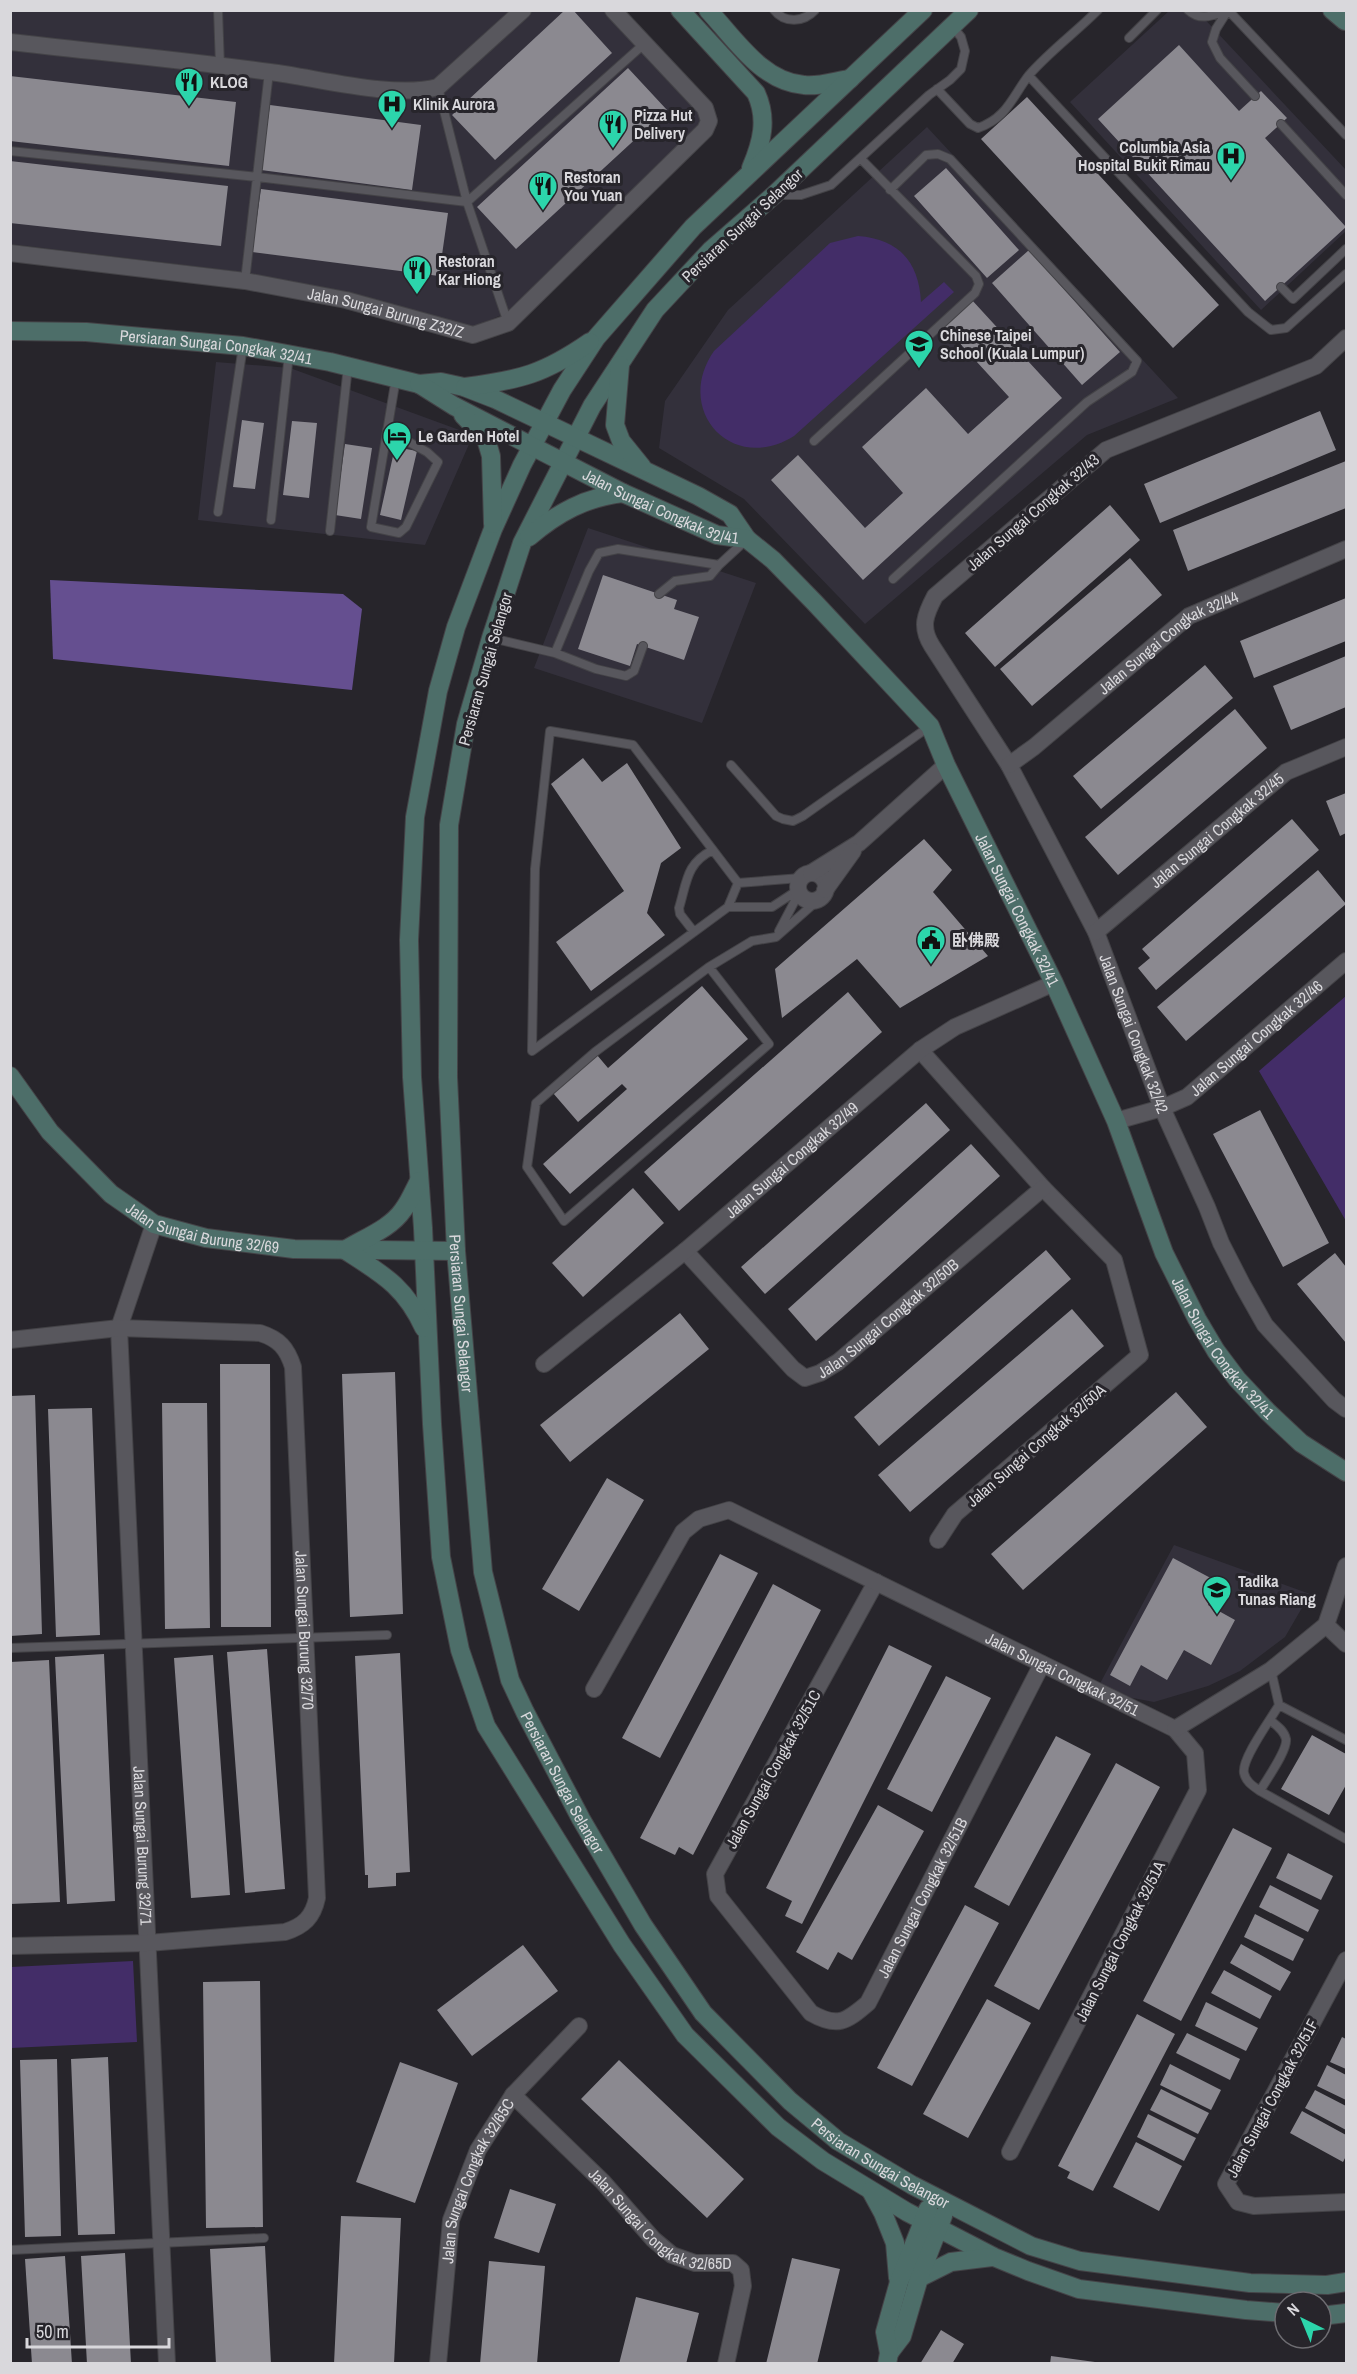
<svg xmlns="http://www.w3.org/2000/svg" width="1357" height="2374" font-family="'Archivo Narrow','Noto Sans SC',sans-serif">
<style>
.built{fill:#33303b}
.green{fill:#432d68}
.water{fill:#654f90}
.building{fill:#8b8990}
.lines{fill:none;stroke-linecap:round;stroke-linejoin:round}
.lane-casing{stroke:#444347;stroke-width:10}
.street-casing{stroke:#444347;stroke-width:18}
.secondary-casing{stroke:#444347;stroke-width:20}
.lane{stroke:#58575d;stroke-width:8}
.street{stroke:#58575d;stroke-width:16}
.secondary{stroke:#4d6e69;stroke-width:18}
.labels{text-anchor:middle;stroke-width:6;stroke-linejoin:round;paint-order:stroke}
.poi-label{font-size:16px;font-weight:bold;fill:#d9d8dc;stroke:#27252b;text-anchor:start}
.street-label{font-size:16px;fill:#d9d8dc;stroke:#27252b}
</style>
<rect width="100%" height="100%" fill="#27252b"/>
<!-- built -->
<path class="built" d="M11 11H604L698 111 700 120 697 127 511 311 473 327 349 292 235 271 11 244Z
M1169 11H1197L1346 170V231L1261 310 1070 102Z
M927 127 1178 398 1087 435 865 624 744 499 659 448 665 401 728 310Z
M216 362 290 368 473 435 425 545 198 520Z
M588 528 756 583 702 723 534 668Z
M1174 1545 1310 1594 1285 1637 1240 1671 1208 1686 1154 1702 1096 1691Z"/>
<!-- green -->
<path class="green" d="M858 236C899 239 919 262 921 302L944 282 954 292 794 436C732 475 673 410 714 351L830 243Z
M1346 996V1221L1259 1071Z
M133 1961 137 2042 11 2048V1967Z"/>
<!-- water -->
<path class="water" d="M50 580 343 594 362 609 352 690 53 659Z"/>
<!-- building -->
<path class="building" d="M565 10H573L612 53 495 160 452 115Z
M1179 45 1239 111 1261 91 1287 118 1265 138 1346 227 1265 301 1098 119Z
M628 68 667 110 516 249 477 207Z
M10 76 236 102 229 166 10 141Z
M1027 97 1219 305 1173 348 981 139Z
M270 105 421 125 412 190 261 170Z
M10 161 228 186 221 246 10 223Z
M946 168 1019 250 987 278 914 196Z
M261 189 448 213 439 276 252 252Z
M1029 250 1120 352 1082 385 992 283Z
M971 299 1062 398 863 580 771 480 798 455 865 528 903 493 862 447 926 388 968 434 1009 397 943 325Z
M1320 411 1336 450 1160 523 1144 484Z
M242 420 264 423 255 489 233 487Z
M292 421 317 423 309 498 283 495Z
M345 444 372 448 361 519 335 515Z
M395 447 417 451 401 520 380 515Z
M1346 461V508L1188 571 1173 530Z
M1110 505 1140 540 995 667 965 633Z
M1130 558 1162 595 1032 706 1000 669Z
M603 575 677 600 674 609 699 617 684 660 637 644 630 666 578 649Z
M1346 598V641L1254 678 1240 641Z
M1346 656V707L1291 730 1273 686Z
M1205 665 1233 698 1101 809 1073 776Z
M1235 709 1267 748 1118 875 1085 837Z
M583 758 602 782 627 763 681 848 661 863 647 913 665 935 591 991 556 942 624 891 551 784Z
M1346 793V833L1340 836 1326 801Z
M1292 819 1319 850 1156 990 1138 968 1150 958 1142 949Z
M924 839 952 870 933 892 988 956 900 1008 857 959 782 1018 775 969Z
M1318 870 1346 904 1186 1041 1157 1007Z
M702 986 748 1039 570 1194 543 1164 627 1089 622 1084 578 1122 553 1093 597 1055 608 1068Z
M848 992 882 1032 679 1211 644 1172Z
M926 1103 950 1130 765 1294 741 1267Z
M1260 1110 1329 1243 1283 1267 1213 1134Z
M971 1144 1000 1176 816 1341 788 1309Z
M633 1188 664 1223 583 1297 552 1263Z
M1046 1250 1071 1279 879 1446 854 1417Z
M1335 1253 1346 1267V1343L1297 1284Z
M1072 1309 1104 1346 910 1512 878 1475Z
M680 1313 709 1349 570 1462 540 1425Z
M220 1364H270L271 1627H221Z
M395 1372 403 1614 350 1617 342 1374Z
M1176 1392 1207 1427 1023 1590 991 1554Z
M35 1395 42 1634 10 1636V1396Z
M162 1403H207L210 1628 165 1629Z
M92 1408 100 1635 56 1637 48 1409Z
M607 1478 644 1500 579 1611 542 1589Z
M720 1554 758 1573 660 1758 622 1738Z
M1173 1558 1220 1583 1208 1605 1235 1620 1211 1665 1184 1650 1167 1680 1141 1665 1130 1686 1110 1675Z
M773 1584 821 1610 693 1855 679 1847 675 1855 640 1838Z
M889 1645 932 1666 802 1924 785 1916 792 1901 766 1888Z
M267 1649 285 1889 245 1893 227 1652Z
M400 1653 410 1872 396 1873V1886L368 1888V1875H365L355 1656Z
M104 1654 115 1901 67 1904 55 1657Z
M213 1655 230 1895 191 1898 174 1658Z
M49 1660 60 1902 10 1904V1662Z
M946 1676 991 1698 932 1812 887 1789Z
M1312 1735 1346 1754V1785L1329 1815 1281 1789Z
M1056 1736 1091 1754 1009 1906 974 1887Z
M1116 1763 1160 1787 1039 2010 994 1986Z
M878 1805 924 1831 852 1960 838 1952 828 1970 796 1952Z
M1233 1828 1272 1848 1181 2021 1143 2001Z
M1288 1853 1333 1876 1321 1900 1276 1878Z
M1270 1885 1319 1910 1308 1932 1259 1907Z
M965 1905 999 1923 912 2086 877 2068Z
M1255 1914 1304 1939 1293 1961 1244 1937Z
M1241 1944 1291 1972 1280 1991 1230 1963Z
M523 1945 558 1991 472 2056 437 2010Z
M1224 1970 1272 1996 1260 2019 1211 1993Z
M260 1981 263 2227 206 2228 203 1982Z
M987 1999 1031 2023 968 2138 923 2114Z
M1206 2002 1258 2028 1246 2051 1195 2026Z
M1137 2014 1175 2034 1093 2191 1067 2178 1070 2172 1058 2166Z
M1187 2033 1240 2059 1230 2080 1176 2053Z
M1342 2037 1346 2039V2069L1330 2062Z
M108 2057 115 2234 78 2235 71 2059Z
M57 2059 61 2236 25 2237 20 2060Z
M619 2060 744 2179 707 2218 581 2099Z
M400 2062 458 2083 415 2203 356 2182Z
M1170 2064 1221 2090 1211 2110 1160 2085Z
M1327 2065 1346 2075V2100L1317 2086Z
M1161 2089 1209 2113 1198 2134 1150 2110Z
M1315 2090 1346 2106V2130L1305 2108Z
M1302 2111 1346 2135V2156L1343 2162 1290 2133Z
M1148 2114 1196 2138 1184 2161 1137 2137Z
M1136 2142 1182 2166 1159 2211 1113 2187Z
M510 2189 556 2204 539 2253 494 2238Z
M341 2216 401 2218 394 2364H334Z
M265 2246 271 2364H216L210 2249Z
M125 2253 131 2364H87L81 2256Z
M65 2256 72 2364H32L25 2259Z
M792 2258 840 2269 817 2364H766Z
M489 2261 545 2266 537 2364H480Z
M636 2297 699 2313 686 2364H619Z
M941 2330 964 2344 952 2364H920Z
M1051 2356 1095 2362 1094 2364H1050Z"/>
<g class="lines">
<!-- lane casing -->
<g class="lane-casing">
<path id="lane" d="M218 10 220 66
M774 10C785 24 804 22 815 10
M1188 10C1201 22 1213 15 1228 10
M1129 38 1157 10
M1029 76 1248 312 1271 330 1286 328 1346 274
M438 87 467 202 508 323
M937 89 970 124 978 128C1007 118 1012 97 1029 75 1049 52 1076 32 1098 10
M1255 96 1220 58 1212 42 1216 29 1228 10 1346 135
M1281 124 1346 195
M10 151 257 177 467 202 644 44
M890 190 926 155 938 154 950 159 1137 361 1132 372 1087 402 893 579
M776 195H801L831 185 929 95 950 80 961 69 965 51 961 37 952 26
M245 281 269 72
M1281 287 1293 299 1346 249
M387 430 427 452 438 462 406 527 399 533 371 527 396 378
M814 441 975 293 979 284 976 276 861 159
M218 512 243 346
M271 520 289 354
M330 531 348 366
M659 594 675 581 710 576 719 565
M492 638 555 653 589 571 599 553 618 549 719 565 745 541
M555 653 596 669 626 676 634 671 643 646
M550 731 633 745 738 883 728 907 532 1051 535 869Z
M731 765 776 816 783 819 793 821 803 816 930 726
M738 883 801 878
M728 907H772L798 890
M779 931 799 893
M694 932 680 914 679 908C687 882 686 863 713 850
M709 967 769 1044 564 1221 527 1167 536 1103 595 1052 709 967 752 941 776 937 818 900
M10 1648 387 1635
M1271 1670 1279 1705C1271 1719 1241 1759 1244 1773 1246 1782 1253 1786 1260 1791L1346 1839
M1279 1705 1346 1740
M1260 1791C1266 1780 1288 1750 1286 1739 1284 1730 1276 1725 1270 1720
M10 2250 264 2238"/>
</g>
<!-- street casing -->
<g class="street-casing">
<g id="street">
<path d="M10 42C97 52 184 60 270 72 318 78 393 99 438 87L523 10"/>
<path id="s1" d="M10 253 245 281 346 300 473 335 508 323 705 130 709 121 705 108 613 10"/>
<path id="s2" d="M1346 338 1316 366 1106 450 935 596C925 615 920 627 932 646L1009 765 1096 932 1162 1108 1207 1207 1221 1243 1243 1286 1265 1325 1334 1400 1346 1409"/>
<path id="s3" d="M1009 765 1034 747 1189 616 1346 549"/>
<circle cx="812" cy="887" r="14"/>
<path d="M811 873 859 843 946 765"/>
<path d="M825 890 853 851"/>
<path id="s4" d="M1096 932 1286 772 1346 747"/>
<path d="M920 1050 1043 1188 1114 1260 1140 1355 955 1514 938 1540"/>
<path id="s5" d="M1116 1121 1162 1108 1187 1097 1346 961"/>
<path id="s6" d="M154 1224 119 1328 167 2364"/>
<path id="s7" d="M685 1251 793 1369 805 1378 820 1373 838 1362 1043 1188"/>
<path id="s8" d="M10 1340 119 1328 260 1333C279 1339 287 1348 293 1367L317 1898C313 1917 304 1926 285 1932L148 1943 10 1946"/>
<path id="s9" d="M544 1364 685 1251 920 1050 955 1027 1054 983"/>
<path id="s10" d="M876 1582 715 1874 718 1896 811 2013C837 2028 846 2022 868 2003L1042 1664"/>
<path d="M1326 1625 1346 1644"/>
<path id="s11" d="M594 1689 683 1532 699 1519 729 1510 1175 1729 1195 1753 1198 1790 1010 2152"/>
<path d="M1175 1729 1271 1670 1326 1625 1346 1566"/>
<path d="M1346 1960 1226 2184 1238 2202 1254 2206 1346 2202"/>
<path id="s12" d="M513 2095 603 2182 653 2239 672 2255 695 2263H733L741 2270 743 2286 726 2364"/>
<path id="s13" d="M438 2364 451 2220 478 2150 513 2095 579 2026"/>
</g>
</g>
<!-- secondary casing -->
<g class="secondary-casing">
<g id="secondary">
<path d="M680 10 756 93C768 119 762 142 751 168"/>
<path d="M708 10C735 39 762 82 804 85 818 87 836 81 850 79"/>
<path d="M923 10 693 227 596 338 562 390 522 465 493 529 456 627 438 691 415 817 409 940 412 1077 423 1228 432 1424 441 1557 460 1650 486 1726 622 1945 685 2035 778 2127 823 2161 907 2212 994 2257 1028 2271 1079 2289 1246 2310 1285 2313"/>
<path id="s14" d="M969 10 774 195 711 250 655 310 592 406 522 543 491 638 466 724 449 825 448 1077 456 1251 483 1572 510 1680 525 1712 581 1819 643 1925 703 2013 790 2101 838 2141 912 2185 1031 2246 1080 2261 1250 2283 1327 2285 1346 2282"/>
<path d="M1332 10 1345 21"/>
<path id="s15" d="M10 331 86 332 243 346 330 362 419 384 441 382 464 387 495 399 698 496 730 514 747 539"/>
<path d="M620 365 615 425 621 441 642 467"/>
<path id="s16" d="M419 384 454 406 623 493 717 535 747 539 773 560 815 603 930 726 946 765 1054 983 1116 1121 1164 1253 1197 1319 1216 1351 1237 1379 1267 1411 1301 1443 1346 1472"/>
<path d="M465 387C520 380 544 374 590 342"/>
<path d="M463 415 486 439 491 456 493 524"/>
<path d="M529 537C557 513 586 497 623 493"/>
<path id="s17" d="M10 1076 50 1132 111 1194 154 1224 206 1238 294 1249 456 1251"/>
<path d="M419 1181C414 1190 410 1201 403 1210 390 1229 364 1238 345 1250 382 1274 405 1286 424 1328"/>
<path d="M871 2191 883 2213 895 2243 898 2278"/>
<path d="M919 2278 951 2262 992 2257"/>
<path d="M1321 2316 1346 2313"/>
<path d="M889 2353 902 2336 919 2278 943 2216"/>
<path d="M887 2364 889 2353 885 2332 899 2282 928 2209"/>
</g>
</g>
<!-- lane -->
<use href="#lane" class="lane"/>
<!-- street -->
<use href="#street" class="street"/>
<!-- secondary -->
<use href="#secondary" class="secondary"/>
</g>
<!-- icons -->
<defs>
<g id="restaurant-pin" transform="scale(1.5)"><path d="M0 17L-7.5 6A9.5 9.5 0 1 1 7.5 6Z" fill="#2cd5ab" stroke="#27252b"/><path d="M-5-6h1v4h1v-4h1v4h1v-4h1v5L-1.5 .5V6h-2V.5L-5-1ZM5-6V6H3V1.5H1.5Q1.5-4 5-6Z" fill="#111"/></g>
<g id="hospital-pin" transform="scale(1.5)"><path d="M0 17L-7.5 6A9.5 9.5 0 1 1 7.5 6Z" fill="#2cd5ab" stroke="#27252b"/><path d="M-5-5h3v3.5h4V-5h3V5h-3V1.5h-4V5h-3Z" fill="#111"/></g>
<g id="school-pin" transform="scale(1.5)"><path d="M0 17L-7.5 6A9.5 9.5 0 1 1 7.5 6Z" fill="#2cd5ab" stroke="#27252b"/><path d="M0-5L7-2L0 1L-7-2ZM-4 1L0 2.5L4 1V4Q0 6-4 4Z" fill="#111"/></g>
<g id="hotel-pin" transform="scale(1.5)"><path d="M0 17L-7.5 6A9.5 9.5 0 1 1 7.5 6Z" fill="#2cd5ab" stroke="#27252b"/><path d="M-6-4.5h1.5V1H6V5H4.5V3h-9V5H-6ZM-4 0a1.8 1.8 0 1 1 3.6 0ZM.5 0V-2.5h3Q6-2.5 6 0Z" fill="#111"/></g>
<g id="civic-pin" transform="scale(1.5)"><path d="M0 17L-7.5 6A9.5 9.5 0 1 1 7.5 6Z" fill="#2cd5ab" stroke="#27252b"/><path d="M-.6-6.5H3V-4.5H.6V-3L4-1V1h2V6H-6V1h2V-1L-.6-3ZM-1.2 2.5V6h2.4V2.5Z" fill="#111"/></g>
</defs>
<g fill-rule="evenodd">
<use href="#restaurant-pin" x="189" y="82"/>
<use href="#hospital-pin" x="392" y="104"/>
<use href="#restaurant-pin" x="613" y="124"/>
<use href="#hospital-pin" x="1231" y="156"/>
<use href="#restaurant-pin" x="543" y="186"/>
<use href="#restaurant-pin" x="417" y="270"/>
<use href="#school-pin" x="919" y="344"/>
<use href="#hotel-pin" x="397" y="436"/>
<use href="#civic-pin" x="931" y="940"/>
<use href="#school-pin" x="1217" y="1590"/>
</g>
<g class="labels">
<!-- poi labels -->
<g class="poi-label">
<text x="210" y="88">KLOG</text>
<text x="413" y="110">Klinik Aurora</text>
<text x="634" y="121">Pizza Hut<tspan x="634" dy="18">Delivery</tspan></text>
<text x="1210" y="153" text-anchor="end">Columbia Asia<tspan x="1210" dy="18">Hospital Bukit Rimau</tspan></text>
<text x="564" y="183">Restoran<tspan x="564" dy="18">You Yuan</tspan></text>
<text x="438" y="267">Restoran<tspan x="438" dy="18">Kar Hiong</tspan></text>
<text x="940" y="341">Chinese Taipei<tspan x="940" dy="18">School (Kuala Lumpur)</tspan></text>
<text x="418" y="442">Le Garden Hotel</text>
<text x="952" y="946">卧佛殿</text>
<text x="1238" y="1587">Tadika<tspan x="1238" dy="18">Tunas Riang</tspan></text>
</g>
<!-- street labels -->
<g class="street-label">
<text transform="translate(742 225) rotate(-43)" y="6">Persiaran Sungai Selangor</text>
<text dy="6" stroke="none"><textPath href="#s1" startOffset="381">Jalan Sungai Burung Z32/Z</textPath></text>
<text dy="6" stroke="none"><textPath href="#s15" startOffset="207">Persiaran Sungai Congkak 32/41</textPath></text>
<text dy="6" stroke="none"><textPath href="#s16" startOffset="272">Jalan Sungai Congkak 32/41</textPath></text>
<text transform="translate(1033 512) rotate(-41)" y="6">Jalan Sungai Congkak 32/43</text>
<text dy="6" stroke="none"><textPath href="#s3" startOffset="202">Jalan Sungai Congkak 32/44</textPath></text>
<text transform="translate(485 669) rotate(-74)" y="6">Persiaran Sungai Selangor</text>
<text dy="6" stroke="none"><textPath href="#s4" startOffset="158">Jalan Sungai Congkak 32/45</textPath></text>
<text dy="6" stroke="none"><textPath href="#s16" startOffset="830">Jalan Sungai Congkak 32/41</textPath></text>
<text dy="6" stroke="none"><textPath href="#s2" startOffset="984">Jalan Sungai Congkak 32/42</textPath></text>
<text dy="6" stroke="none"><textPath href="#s5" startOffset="166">Jalan Sungai Congkak 32/46</textPath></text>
<text dy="6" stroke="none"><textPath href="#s9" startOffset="321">Jalan Sungai Congkak 32/49</textPath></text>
<text dy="6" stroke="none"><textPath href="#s17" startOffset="256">Jalan Sungai Burung 32/69</textPath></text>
<text dy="6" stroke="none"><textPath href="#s14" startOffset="1484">Persiaran Sungai Selangor</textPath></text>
<text dy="6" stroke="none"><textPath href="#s7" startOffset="278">Jalan Sungai Congkak 32/50B</textPath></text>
<text dy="6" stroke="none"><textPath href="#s16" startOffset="1316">Jalan Sungai Congkak 32/41</textPath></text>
<text transform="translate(1036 1445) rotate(-41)" y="6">Jalan Sungai Congkak 32/50A</text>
<text dy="6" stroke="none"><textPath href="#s8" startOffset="564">Jalan Sungai Burung 32/70</textPath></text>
<text dy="6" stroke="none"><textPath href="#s11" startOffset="604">Jalan Sungai Congkak 32/51</textPath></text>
<text transform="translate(773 1769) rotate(-61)" y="6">Jalan Sungai Congkak 32/51C</text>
<text dy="6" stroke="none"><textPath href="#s14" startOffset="1970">Persiaran Sungai Selangor</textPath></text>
<text dy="6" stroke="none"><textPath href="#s6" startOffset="628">Jalan Sungai Burung 32/71</textPath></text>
<text dy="6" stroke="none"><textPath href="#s10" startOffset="688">Jalan Sungai Congkak 32/51B</textPath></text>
<text transform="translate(1120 1941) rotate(-63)" y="6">Jalan Sungai Congkak 32/51A</text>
<text transform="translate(1272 2098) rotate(-62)" y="6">Jalan Sungai Congkak 32/51F</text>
<text dy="6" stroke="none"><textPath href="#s14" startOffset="2474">Persiaran Sungai Selangor</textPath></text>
<text dy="6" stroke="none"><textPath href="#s13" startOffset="190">Jalan Sungai Congkak 32/65C</textPath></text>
<text dy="6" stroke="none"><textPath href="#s12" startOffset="198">Jalan Sungai Congkak 32/65D</textPath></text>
</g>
</g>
<!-- border -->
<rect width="1357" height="2374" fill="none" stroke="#d9d8dc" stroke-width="24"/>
<!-- north arrow -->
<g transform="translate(1303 2320) rotate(317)"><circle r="28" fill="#27252b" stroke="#6e6d72" stroke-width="1.5"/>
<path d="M0-4.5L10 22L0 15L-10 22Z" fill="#2cd5ab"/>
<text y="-9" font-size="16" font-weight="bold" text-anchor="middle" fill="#d9d8dc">N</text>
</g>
<!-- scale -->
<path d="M27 2338v9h142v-9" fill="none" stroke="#d9d8dc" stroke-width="3"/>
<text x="36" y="2338" font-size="18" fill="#d9d8dc" stroke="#27252b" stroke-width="4.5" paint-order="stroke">50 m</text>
</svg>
